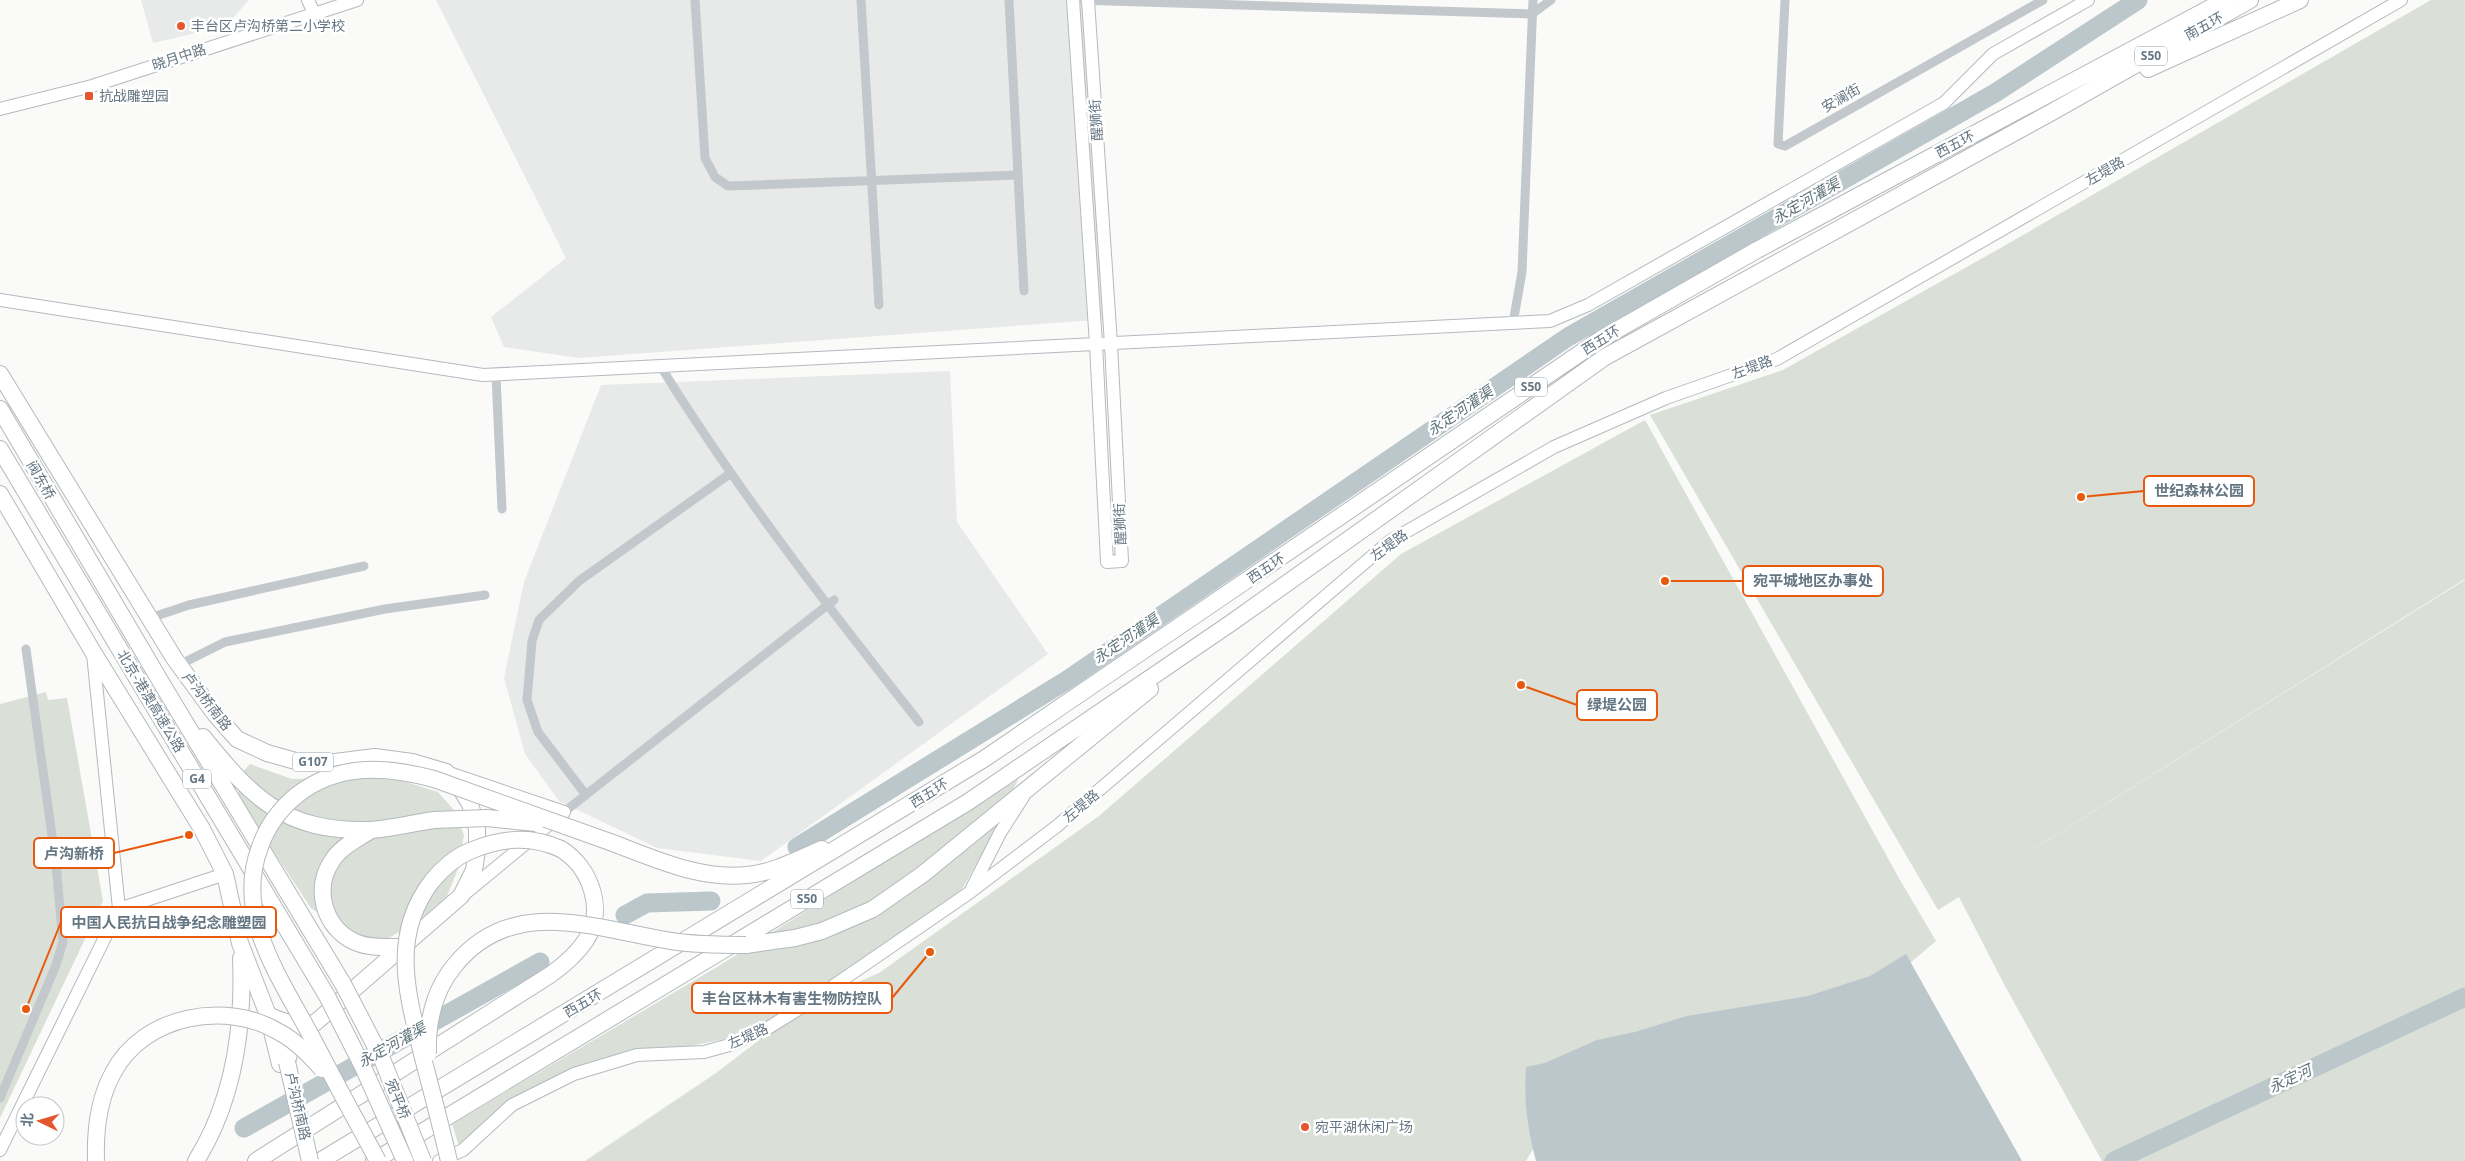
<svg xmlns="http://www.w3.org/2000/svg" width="2465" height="1161" font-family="'Open Sans','Noto Sans SC',sans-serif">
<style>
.built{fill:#e8e9e9}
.green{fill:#dadfd7}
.water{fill:#bbc7cb}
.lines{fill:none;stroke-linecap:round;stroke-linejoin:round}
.river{stroke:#bbc7cb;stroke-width:19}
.secondary-casing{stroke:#b3babf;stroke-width:14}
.highway-casing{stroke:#b4b9bd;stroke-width:18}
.street{stroke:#c3c8cc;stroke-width:9}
.secondary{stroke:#fff;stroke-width:12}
.highway{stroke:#fff;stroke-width:16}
.highway-bridge-casing{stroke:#b4b9bd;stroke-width:18;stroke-linecap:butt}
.highway-bridge{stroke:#fff;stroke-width:16}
.poi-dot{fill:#e4572e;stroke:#fff;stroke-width:2}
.labels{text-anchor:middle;stroke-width:5;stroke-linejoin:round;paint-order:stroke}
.shield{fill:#fff;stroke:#939fa8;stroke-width:1}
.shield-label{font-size:12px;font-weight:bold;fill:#657683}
.poi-label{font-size:14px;fill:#657683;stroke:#fff;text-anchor:start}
.street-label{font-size:14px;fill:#657683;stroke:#fff}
.water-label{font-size:15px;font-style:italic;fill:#60757c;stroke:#fff}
.leader{fill:none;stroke:#e8590c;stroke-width:2}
.callout-dot{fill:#e8590c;stroke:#fff;stroke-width:2}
.callout{fill:#fff;stroke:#e8590c;stroke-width:2}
.callout-label{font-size:15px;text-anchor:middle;font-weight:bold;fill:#657683}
</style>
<rect width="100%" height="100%" fill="#fafaf8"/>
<!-- built -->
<path class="built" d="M141 0H249L233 18 196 33 153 43Z
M436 0H1086L1108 319 579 358 504 347 491 317 566 258Z
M950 371 957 522 1048 654 761 861 657 848 559 801 525 754 504 678 524 582 601 385Z"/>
<!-- green -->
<path class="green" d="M2431 0H2465V579L1971 888 2465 580V1161H2102L2005 986 1959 897 1938 910 1650 415 1783 370 1997 250Z
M1645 420 1900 880 1936 941 1835 1027 1571 1085 1526 1161H585L716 1073 807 1004 879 973 1099 816 1401 554Z
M46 692 48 700 67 698 103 901 0 1118V704Z
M250 764 292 779 364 777 403 781 438 792 453 809 464 835 458 869 447 896 422 918 389 938 371 942 351 936 311 908 238 798 239 776Z
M1019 777 996 829 961 891 818 993 759 1027 729 1038 691 1046 633 1049 580 1066 459 1146 452 1124 717 967Z"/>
<!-- water -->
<path class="water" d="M1906 954 2022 1161H1536C1527 1126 1524 1103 1526 1067L1545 1063 1597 1040 1635 1032 1687 1016 1808 996 1870 976Z"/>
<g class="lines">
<!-- river -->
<path class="river" d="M797 847 1067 680 1568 337 1995 93 2138 0
M625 915 647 903 711 901
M244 1128 540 962
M2114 1161 2465 997"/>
<!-- secondary casing -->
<g class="secondary-casing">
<path id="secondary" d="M308 0 314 13
M1073 0 1096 344 1107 562 1122 561 1111 344 1088 0
M0 109 92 86 357 0
M0 300 483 375 1550 321 1588 305 1944 103 1993 54 2088 0
M446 772 564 812
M972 888 1000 833 1023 797
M463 895 564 812
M119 909 225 874
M0 1150 119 909 93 654
M439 1161 463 1150 512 1105 574 1074 637 1055 704 1052 733 1044 768 1028 813 1000 969 893 1057 826 1390 541 1554 447 1666 398 1777 359 2401 0"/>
</g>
<!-- highway casing -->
<g class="highway-casing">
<path id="highway" d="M2148 69 2300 0
M0 374 174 658 215 714 237 739 267 753 299 762 327 763 375 757 412 762 446 772 461 789 470 804 477 829V851L474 870 461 896 316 1022C298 1035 292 1039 287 1062
M0 409 165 689 343 984
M0 449 327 996
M0 494 93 652 202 829 225 874 240 943 268 1015 280 1064
M203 737C252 798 285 832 369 830 390 829 412 823 434 820
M371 830C358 839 340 847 332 861 313 889 324 928 355 942 368 948 386 947 400 947
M610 842C653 858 699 880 747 875 773 873 798 859 822 849
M746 945 795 938 822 931 873 909 923 874 1150 689
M268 1015C284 1022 296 1027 314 1023
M196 1161C234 1100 244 1029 241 958
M256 1161 550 975C564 965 577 954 586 940 606 909 590 867 561 849
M320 1161 984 759 1601 339 1757 250 2225 0
M374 1161 968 802 1231 623 1605 357 2052 112 2250 0"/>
</g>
<!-- street -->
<path class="street" d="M695 0 705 158 715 177 728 186 1018 175
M861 0 879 305
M1009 0 1024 291
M1077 0 1532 14 1551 0
M1785 0 1778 144 1785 146 2043 0
M1513 323 1522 272 1533 0
M661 367C738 491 828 607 919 722
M496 375 502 509
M150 618 189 605 364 566
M179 665 225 642 385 609 485 595
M586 795 538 732 527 700 532 641 539 620 579 581 731 473
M564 812 834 600
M0 1098 56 965 63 942 56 864 26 649"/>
<!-- secondary -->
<use href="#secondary" class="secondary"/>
<!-- highway -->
<use href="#highway" class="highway"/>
<!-- highway-bridge casing -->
<g class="highway-bridge-casing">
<path id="highway-bridge" d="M434 820 487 818 536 823
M343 984 382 1059 423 1161
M327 996 363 1067 405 1161
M428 1054C427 1022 434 990 455 965 513 894 595 929 671 941 696 945 721 945 746 945
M287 1062 310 1161
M96 1161C95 1131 98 1100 113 1073 143 1015 226 1000 279 1032 296 1041 309 1055 322 1069
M378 1161C355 1119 332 1076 310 1034 279 976 234 914 260 847 267 826 280 809 297 795 338 763 385 766 434 779L610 842
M449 1161C441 1127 432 1092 423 1058 408 996 389 937 432 881 443 868 455 857 470 851 501 838 530 835 561 849"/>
</g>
<!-- highway-bridge -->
<use href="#highway-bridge" class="highway-bridge"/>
</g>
<!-- markers -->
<g class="poi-dot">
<circle cx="181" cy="26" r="5"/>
<rect x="84" y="91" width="10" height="10" rx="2.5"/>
<circle cx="1305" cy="1127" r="5"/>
</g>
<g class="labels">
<!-- shield labels -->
<g class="shield">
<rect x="2135" y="46.5" width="32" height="19" rx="4"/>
<rect x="1515" y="377.5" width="32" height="19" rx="4"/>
<rect x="293" y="752.5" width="40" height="19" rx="4"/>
<rect x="183" y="769.5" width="28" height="19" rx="4"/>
<rect x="791" y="889.5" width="32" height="19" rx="4"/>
</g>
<g class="shield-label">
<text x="2151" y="60">S50</text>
<text x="1531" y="391">S50</text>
<text x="313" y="766">G107</text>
<text x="197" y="783">G4</text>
<text x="807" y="903">S50</text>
</g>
<!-- poi labels -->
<g class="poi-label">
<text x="191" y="31">丰台区卢沟桥第二小学校</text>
<text x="99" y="101">抗战雕塑园</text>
<text x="1315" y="1132">宛平湖休闲广场</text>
</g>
<!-- street labels -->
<g class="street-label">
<text transform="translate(2204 26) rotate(-29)" y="5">南五环</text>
<text transform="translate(179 57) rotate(-18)" y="5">晓月中路</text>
<text transform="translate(1841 98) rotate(-30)" y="5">安澜街</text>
<text transform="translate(1096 120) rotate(-94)" y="5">醒狮街</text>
<text transform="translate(1955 144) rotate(-28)" y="5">西五环</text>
<text transform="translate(2105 171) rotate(-30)" y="5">左堤路</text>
<text transform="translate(1601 340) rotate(-32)" y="5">西五环</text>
<text transform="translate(1752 367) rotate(-20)" y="5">左堤路</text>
<text transform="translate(41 480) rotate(60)" y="5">阀东桥</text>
<text transform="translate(1120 524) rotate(-93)" y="5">醒狮街</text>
<text transform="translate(1389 545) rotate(-36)" y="5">左堤路</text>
<text transform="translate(1266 568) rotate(-34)" y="5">西五环</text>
<text transform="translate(151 701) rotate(59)" y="5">北京-港澳高速公路</text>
<text transform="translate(207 701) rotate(52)" y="5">卢沟桥南路</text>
<text transform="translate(929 793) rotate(-32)" y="5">西五环</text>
<text transform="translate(1081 806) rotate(-40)" y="5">左堤路</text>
<text transform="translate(583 1003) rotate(-31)" y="5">西五环</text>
<text transform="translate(748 1036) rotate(-24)" y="5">左堤路</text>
<text transform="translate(398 1099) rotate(68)" y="5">宛平桥</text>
<text transform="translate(298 1106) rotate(77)" y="5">卢沟桥南路</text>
</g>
<!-- water labels -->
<g class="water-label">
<text transform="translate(1806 201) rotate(-30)" y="5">永定河灌渠</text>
<text transform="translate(1460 411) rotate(-34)" y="5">永定河灌渠</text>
<text transform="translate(1126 639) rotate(-34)" y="5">永定河灌渠</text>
<text transform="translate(392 1045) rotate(-29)" y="5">永定河灌渠</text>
<text transform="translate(2290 1079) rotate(-25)" y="5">永定河</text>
</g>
</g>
<!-- callouts -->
<path class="leader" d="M2081 497L2144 491M1665 581L1743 581M1521 685L1577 705M189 835L114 853M26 1009L61 922M930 952L892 998"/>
<g class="callout-dot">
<circle cx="2081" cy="497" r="5"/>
<circle cx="1665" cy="581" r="5"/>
<circle cx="1521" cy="685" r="5"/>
<circle cx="189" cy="835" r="5"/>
<circle cx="26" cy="1009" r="5"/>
<circle cx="930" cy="952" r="5"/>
</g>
<g class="callout">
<rect x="2144" y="476" width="110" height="30" rx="5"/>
<rect x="1743" y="566" width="140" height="30" rx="5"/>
<rect x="1577" y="690" width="80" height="30" rx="5"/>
<rect x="34" y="838" width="80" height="30" rx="5"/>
<rect x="61" y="907" width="215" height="30" rx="5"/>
<rect x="692" y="983" width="200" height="30" rx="5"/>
</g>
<g class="callout-label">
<text x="2199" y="496">世纪森林公园</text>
<text x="1813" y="586">宛平城地区办事处</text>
<text x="1617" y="710">绿堤公园</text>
<text x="74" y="859">卢沟新桥</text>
<text x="169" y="928">中国人民抗日战争纪念雕塑园</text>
<text x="792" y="1004">丰台区林木有害生物防控队</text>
</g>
<!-- north arrow -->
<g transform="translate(40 1121) rotate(275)"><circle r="24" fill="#ffffff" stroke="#c1c8cd"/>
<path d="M0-4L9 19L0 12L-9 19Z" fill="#e4572e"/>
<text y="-8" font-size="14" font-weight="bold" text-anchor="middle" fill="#657683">北</text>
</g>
</svg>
